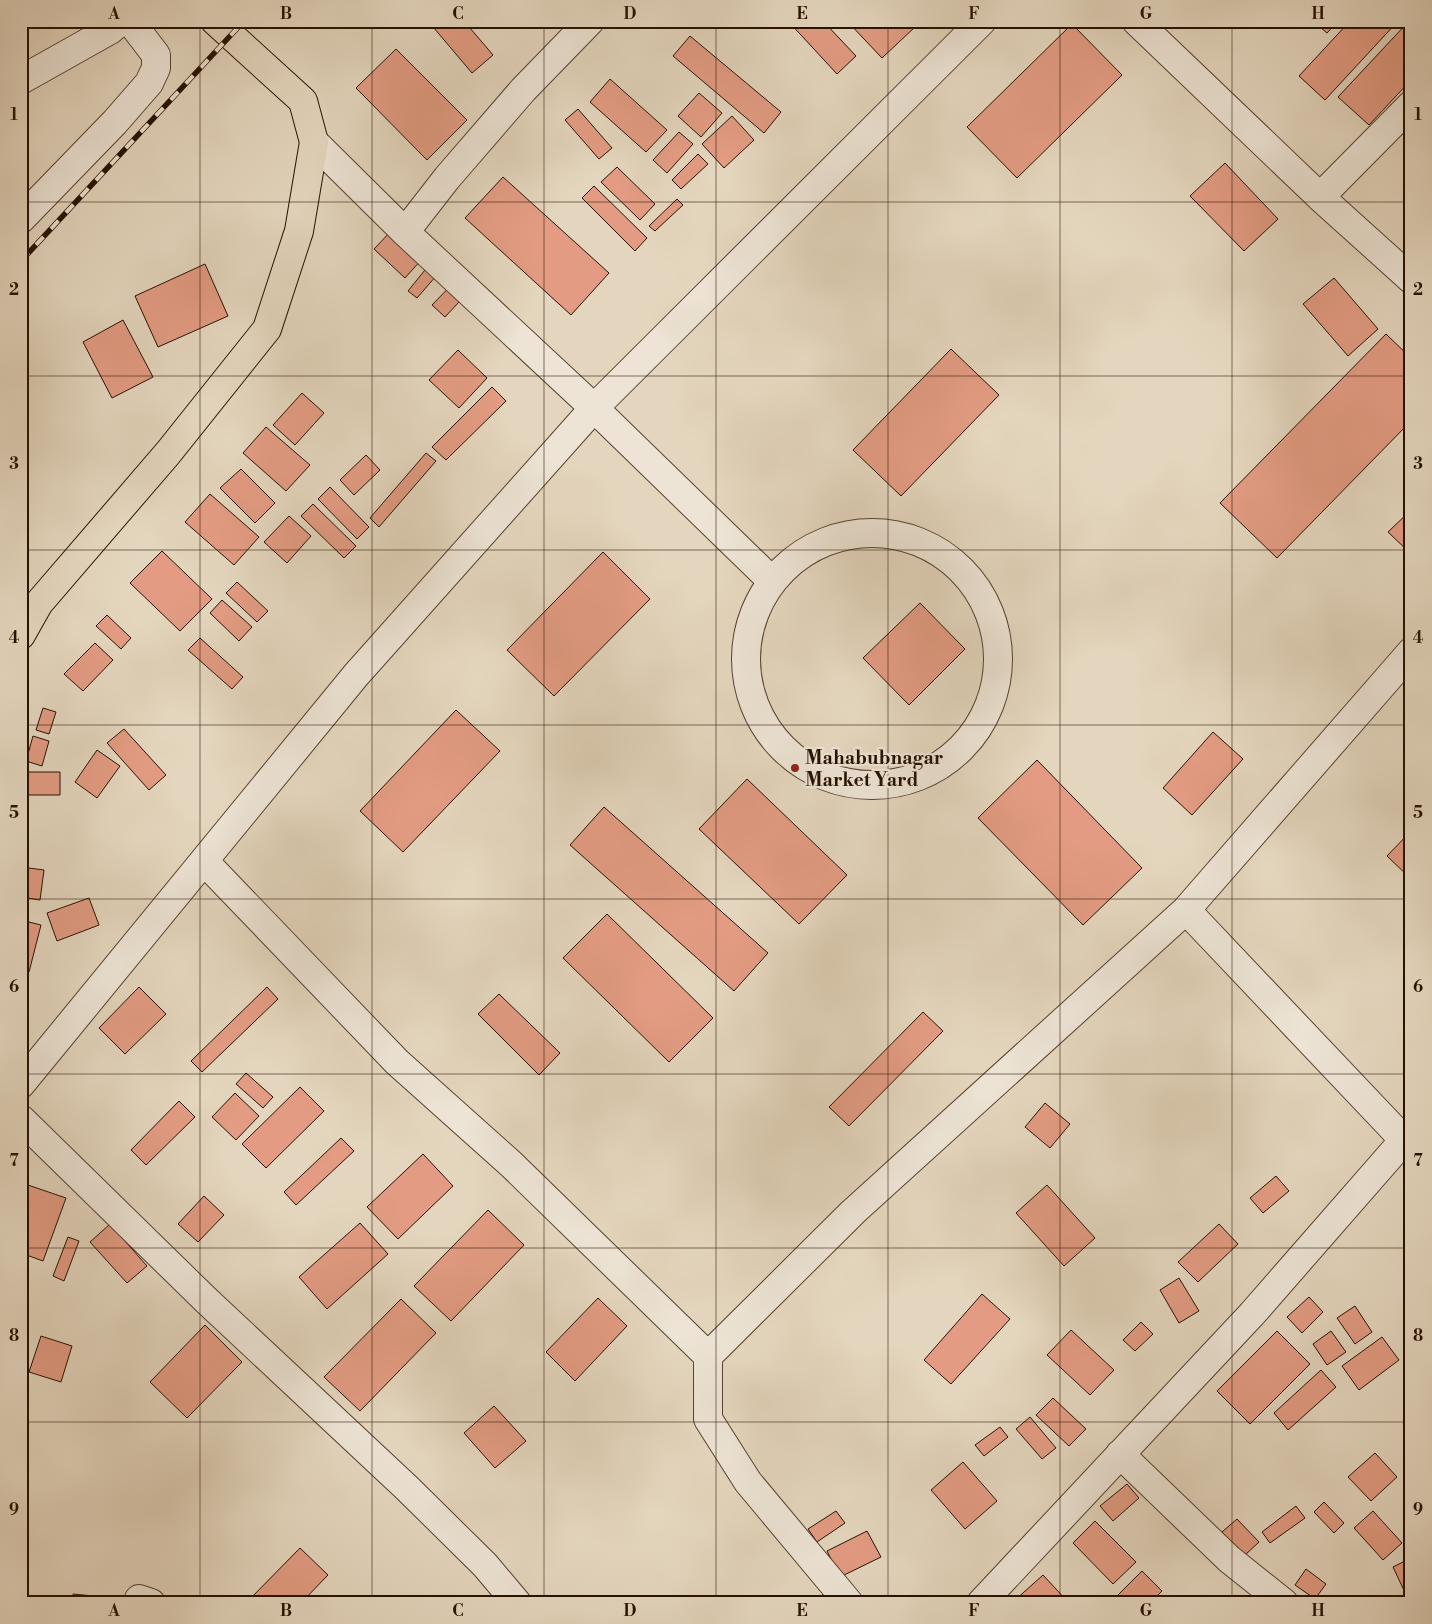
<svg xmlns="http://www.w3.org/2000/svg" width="1432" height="1624" font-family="'Libre Bodoni',serif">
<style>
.building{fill:#e39c83;stroke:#261100}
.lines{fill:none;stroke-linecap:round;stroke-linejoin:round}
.minor-casing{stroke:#564230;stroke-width:30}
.major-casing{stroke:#261100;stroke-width:30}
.minor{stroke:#ede4d5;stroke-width:28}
.major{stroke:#e4d6be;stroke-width:28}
.rail-casing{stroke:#261100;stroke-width:5.5}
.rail{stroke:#ede4d5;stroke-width:4;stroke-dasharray:11;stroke-linecap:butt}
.grid{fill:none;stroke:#261100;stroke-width:1;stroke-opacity:0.55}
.poi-dot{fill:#8f2418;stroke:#ede4d5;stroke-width:2}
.labels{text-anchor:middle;stroke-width:4.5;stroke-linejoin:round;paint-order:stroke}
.poi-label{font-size:19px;font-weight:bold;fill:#261100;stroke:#ede4d5;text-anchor:start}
.neatline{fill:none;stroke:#261100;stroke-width:2}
.grid-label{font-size:16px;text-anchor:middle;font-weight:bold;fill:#261100}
</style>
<rect width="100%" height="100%" fill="#e4d6be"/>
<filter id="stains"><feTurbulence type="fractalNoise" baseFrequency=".004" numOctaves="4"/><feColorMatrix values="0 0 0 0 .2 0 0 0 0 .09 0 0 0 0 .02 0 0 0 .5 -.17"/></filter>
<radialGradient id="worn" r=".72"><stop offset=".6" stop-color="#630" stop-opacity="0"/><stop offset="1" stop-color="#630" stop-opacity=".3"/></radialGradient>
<!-- building -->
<path class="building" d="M428 21H464L493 55 472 73Z
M494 21H507L501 28Z
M788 21H823L856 56 837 74Z
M847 21H909L915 27 882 58Z
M1313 21H1338L1327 33Z
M1350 21H1398L1325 100 1299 76Z
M1409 21H1411V80L1369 125 1338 97Z
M1072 24 1122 75 1017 178 967 127Z
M690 36 781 112 764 133 673 56Z
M396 49 467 120 427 160 356 88Z
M610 79 667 130 646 152 590 102Z
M699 93 722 113 701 137 678 116Z
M578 109 612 148 599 159 565 120Z
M732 116 754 140 724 168 702 144Z
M679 132 693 144 667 173 653 160Z
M698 154 708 164 681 189 672 180Z
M1225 163 1278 219 1244 251 1190 196Z
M617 167 655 204 640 220 601 182Z
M503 177 609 273 571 315 465 218Z
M594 186 647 238 635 251 582 198Z
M677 199 683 205 655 231 649 226Z
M393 229 423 258 405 278 374 249Z
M433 260 443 268 417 298 408 291Z
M205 264 228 316 158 347 135 296Z
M462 274 474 286 445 317 432 305Z
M1334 278 1378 329 1348 356 1303 304Z
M123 320 153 377 112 398 83 342Z
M1386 334 1411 358V421L1277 558 1220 503Z
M951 349 999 395 901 496 853 450Z
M458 350 487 378 459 408 429 380Z
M492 387 506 401 446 460 432 447Z
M302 393 324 413 295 445 273 425Z
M266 427 310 465 286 491 243 453Z
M426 453 436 461 379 527 370 518Z
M366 455 380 470 354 495 340 480Z
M241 469 275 503 255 523 220 488Z
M330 487 369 527 357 539 318 499Z
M210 494 259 537 234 565 185 522Z
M313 504 356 546 344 558 301 516Z
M1411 510V554L1388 532Z
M289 516 311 536 287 563 264 542Z
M162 551 212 599 180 631 130 583Z
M603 552 650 599 554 696 507 650Z
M237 582 268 611 257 622 226 593Z
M222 600 252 627 239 641 210 613Z
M920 603 965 649 909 705 863 658Z
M107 615 131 638 121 649 96 626Z
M200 638 243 677 232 689 188 650Z
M95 643 113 660 83 691 64 674Z
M43 708 56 712 49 734 36 730Z
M456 710 500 751 403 852 360 811Z
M124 729 166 775 149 790 107 743Z
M1213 732 1243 759 1192 815 1163 788Z
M33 736 49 741 42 766 26 761Z
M97 750 120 766 97 798 75 782Z
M1037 760 1142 868 1083 925 978 818Z
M21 772H60V795H21Z
M747 779 847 875 799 924 699 829Z
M604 807 768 953 734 991 570 845Z
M1411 831V879L1387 856Z
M21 867 44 870 40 900 21 897Z
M89 898 99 925 57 941 47 913Z
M607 914 713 1018 669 1062 563 958Z
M21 920 41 925 29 972 21 970Z
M139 987 166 1014 125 1054 99 1028Z
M267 987 278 999 202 1072 191 1061Z
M499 994 560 1053 539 1075 478 1014Z
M923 1012 943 1031 849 1126 829 1107Z
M246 1073 273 1097 263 1108 236 1084Z
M300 1087 324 1111 266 1168 242 1144Z
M235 1093 259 1116 236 1140 212 1117Z
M179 1101 195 1117 146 1165 131 1150Z
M1045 1103 1070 1124 1050 1148 1025 1127Z
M341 1138 354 1151 296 1205 284 1192Z
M423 1154 453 1186 398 1239 367 1207Z
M1276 1176 1289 1191 1263 1213 1250 1198Z
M22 1183 66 1198 43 1261 21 1253Z
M1047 1185 1095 1238 1064 1266 1016 1213Z
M204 1196 224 1215 198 1242 178 1224Z
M488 1210 524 1245 451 1321 414 1286Z
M360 1223 388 1254 327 1309 299 1277Z
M110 1224 147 1266 127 1283 90 1242Z
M1219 1224 1238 1244 1198 1282 1178 1262Z
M68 1237 79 1241 64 1281 53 1276Z
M1179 1278 1199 1311 1179 1323 1160 1290Z
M982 1294 1010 1319 951 1384 924 1360Z
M1309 1297 1323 1312 1302 1333 1287 1317Z
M598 1298 627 1326 575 1381 546 1352Z
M401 1299 436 1333 360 1411 324 1377Z
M1355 1306 1372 1332 1355 1344 1337 1318Z
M1141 1322 1153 1334 1135 1351 1123 1340Z
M205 1325 242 1362 187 1418 150 1382Z
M1071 1330 1114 1370 1090 1395 1047 1355Z
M1277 1331 1310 1364 1250 1424 1217 1391Z
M1331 1331 1346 1352 1327 1365 1313 1344Z
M41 1336 72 1346 61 1382 29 1372Z
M1382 1337 1399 1360 1359 1390 1342 1366Z
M1321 1370 1336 1387 1288 1430 1274 1413Z
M1053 1398 1086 1429 1069 1446 1036 1415Z
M494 1406 526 1441 495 1468 464 1433Z
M1030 1417 1056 1448 1042 1459 1016 1429Z
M1000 1427 1008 1437 984 1456 975 1445Z
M1375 1453 1397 1477 1371 1501 1348 1477Z
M963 1462 997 1501 965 1529 931 1490Z
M1127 1484 1139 1498 1113 1521 1100 1506Z
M1324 1502 1344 1523 1334 1533 1314 1512Z
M1296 1506 1305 1518 1270 1543 1262 1532Z
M836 1511 845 1523 817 1542 808 1529Z
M1373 1511 1402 1543 1383 1560 1354 1528Z
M1237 1519 1259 1542 1244 1556 1222 1532Z
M1095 1521 1136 1562 1113 1584 1073 1543Z
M1411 1526V1543L1410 1544 1404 1530Z
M867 1531 881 1557 840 1577 827 1551Z
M300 1548 328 1575 301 1603H246Z
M1411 1558V1597L1408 1599 1393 1567Z
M1306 1569 1326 1584 1315 1599 1295 1585Z
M1142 1571 1162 1591 1150 1603H1110Z
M1043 1575 1069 1603H1015L1014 1601Z
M73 1594 125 1599 124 1603H72Z
M824 1594 830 1603H812Z"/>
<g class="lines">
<!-- minor casing -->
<g class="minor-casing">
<path id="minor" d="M1136 21 1320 197 1411 105
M21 80 110 30 120 21
M314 142 405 232 447 178 523 90 590 21
M1320 197 1411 279
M21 219 115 122 149 83 156 68V55L130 21
M405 232 594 408 772 581
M746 659a126 126 0 1 1 252 0a126 126 0 1 1-252 0Z
M204 861 397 1062 511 1164 708 1356
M1186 910 1404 1140
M21 1084 356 675 594 408 982 21
M21 1119 206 1300 407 1488 485 1565 517 1603
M1120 1454 1229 1559 1284 1603
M139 1603V1599L151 1603
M849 1603 748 1482 708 1419V1356L853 1212 1186 910 1411 652
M981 1603 1252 1314 1411 1132"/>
</g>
<!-- major casing -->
<g class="major-casing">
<path id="major" d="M21 635 39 603 168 453 267 329 299 231 314 142 303 101 215 21"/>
</g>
<!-- minor -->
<use href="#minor" class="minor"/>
<!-- major -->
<use href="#major" class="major"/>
<!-- rail casing -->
<g class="rail-casing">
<path id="rail" d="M21 261 244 21"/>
</g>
<!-- rail -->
<use href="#rail" class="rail"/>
</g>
<!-- grid -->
<path class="grid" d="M200 21V1603M372 21V1603M544 21V1603M716 21V1603M888 21V1603M1060 21V1603M1232 21V1603M21 202H1411M21 376H1411M21 550H1411M21 725H1411M21 899H1411M21 1074H1411M21 1248H1411M21 1422H1411"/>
<!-- markers -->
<circle class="poi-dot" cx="795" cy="768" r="5"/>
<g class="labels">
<!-- poi labels -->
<g class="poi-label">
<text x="805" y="764">Mahabubnagar<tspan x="805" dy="22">Market Yard</tspan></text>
</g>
</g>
<!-- margin -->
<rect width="1432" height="1624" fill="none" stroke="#e4d6be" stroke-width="55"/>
<rect x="28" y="28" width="1376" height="1568" class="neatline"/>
<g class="grid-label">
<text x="114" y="19">A</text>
<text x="286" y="19">B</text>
<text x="458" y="19">C</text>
<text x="630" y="19">D</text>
<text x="802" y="19">E</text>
<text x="974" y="19">F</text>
<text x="1146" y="19">G</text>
<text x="1318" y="19">H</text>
<text x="14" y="120">1</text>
<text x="1418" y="120">1</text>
<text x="14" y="295">2</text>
<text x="1418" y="295">2</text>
<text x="14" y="469">3</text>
<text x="1418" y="469">3</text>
<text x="14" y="643">4</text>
<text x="1418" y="643">4</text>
<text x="14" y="818">5</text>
<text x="1418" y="818">5</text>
<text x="14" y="992">6</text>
<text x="1418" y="992">6</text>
<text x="14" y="1166">7</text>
<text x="1418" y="1166">7</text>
<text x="14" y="1341">8</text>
<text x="1418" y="1341">8</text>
<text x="14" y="1515">9</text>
<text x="1418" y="1515">9</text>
<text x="114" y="1616">A</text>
<text x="286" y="1616">B</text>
<text x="458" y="1616">C</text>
<text x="630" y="1616">D</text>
<text x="802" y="1616">E</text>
<text x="974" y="1616">F</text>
<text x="1146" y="1616">G</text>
<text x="1318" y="1616">H</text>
</g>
<rect width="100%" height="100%" filter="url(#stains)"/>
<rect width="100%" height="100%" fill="url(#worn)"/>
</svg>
